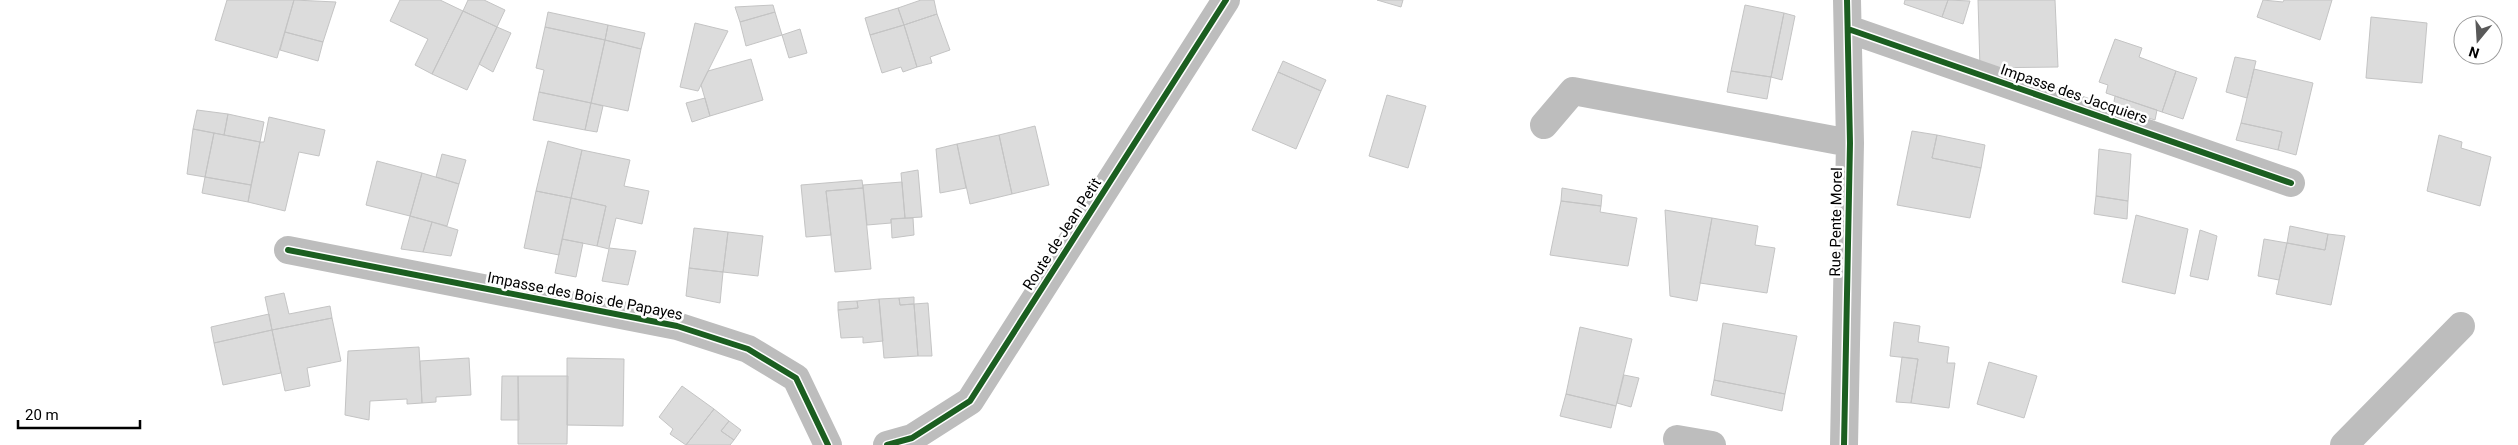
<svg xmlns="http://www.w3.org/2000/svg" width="2518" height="445" font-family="Roboto,sans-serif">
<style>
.building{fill:#dcdcdc;stroke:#c4c4c4}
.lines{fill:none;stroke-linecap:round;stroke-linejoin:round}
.minor{stroke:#bdbdbd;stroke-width:28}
.tertiary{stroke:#bdbdbd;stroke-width:28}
.cycleway-casing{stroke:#fff;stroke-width:9}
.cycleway{stroke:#1b5e20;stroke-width:6}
.labels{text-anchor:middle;stroke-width:5;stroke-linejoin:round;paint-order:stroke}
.street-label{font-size:15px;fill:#000;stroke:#fff}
</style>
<rect width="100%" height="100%" fill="#fff"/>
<!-- building -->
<path class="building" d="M227 0H294L277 58 215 40Z
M294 0 336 2 323 42 285 32Z
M400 0H440L463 11 432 74 415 65 428 39 390 21Z
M468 0H484L505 10 497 27 463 11Z
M921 0H934L937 14 904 25 898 8Z
M1377 0H1403L1401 7Z
M1905 0H1948L1942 17 1904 4Z
M1948 0 1970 1 1963 24 1942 17Z
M1978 0H2055L2058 67 1980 68Z
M2263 0 2283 2 2284 0H2332L2320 40 2257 17Z
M773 5 775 12 740 22 735 7Z
M1745 5 1784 13 1771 77 1731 71Z
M898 8 904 25 870 35 865 18Z
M463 11 497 27 467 90 432 74Z
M548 12 608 25 605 40 545 27Z
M775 12 782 35 746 46 740 22Z
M1784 13 1795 16 1782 80 1771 77Z
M937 14 950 50 930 57 932 63 917 67 904 25Z
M2371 17 2427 23 2422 83 2366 78Z
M695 23 728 31 698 91 680 87Z
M608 25 645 33 641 49 605 40Z
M904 25 917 67 903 72 901 67 882 73 870 35Z
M497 27 511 33 493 72 479 64Z
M545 27 605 40 591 103 539 92 544 70 536 68Z
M800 29 807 53 789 58 782 35Z
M285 32 323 42 318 61 280 50Z
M2115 39 2142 48 2139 57 2176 71 2162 112 2106 93 2108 85 2099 82Z
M605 40 641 49 628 111 591 103Z
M2235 57 2256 61 2247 98 2226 92Z
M751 59 763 100 710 116 701 85 708 71Z
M1283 61 1326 80 1321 91 1278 72Z
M2254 69 2313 83 2296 155 2278 150 2282 132 2241 123Z
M1731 71 1771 77 1767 99 1727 92Z
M2176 71 2197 78 2183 119 2162 112Z
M1278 72 1321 91 1296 149 1252 130Z
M539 92 591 103 585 130 533 120Z
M1387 95 1426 106 1408 168 1369 156Z
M2115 96 2157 110 2155 120 2113 107Z
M705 98 710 116 692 122 686 103Z
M591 103 603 106 597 132 585 130Z
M197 110 228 114 224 135 193 129Z
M228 114 264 122 260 142 224 135Z
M269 117 325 130 319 156 299 152 285 211 248 202 260 142H264Z
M2241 123 2282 132 2278 150 2236 140Z
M1035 126 1049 185 1012 194 999 135Z
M193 129 214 133 205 177 187 174Z
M1912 131 1937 135 1932 158 1981 168 1970 218 1897 205Z
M214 133 260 142 251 185 205 177Z
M999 135 1012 194 970 204 957 144Z
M1937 135 1985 145 1981 168 1932 158Z
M2439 135 2462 142 2461 148 2491 157 2480 206 2427 191Z
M548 141 582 150 571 198 536 191Z
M957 144 966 188 940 193 936 149Z
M2099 149 2131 154 2128 201 2096 196Z
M582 150 630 160 624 186 649 191 642 224 616 218 609 248 636 251 628 285 602 281 609 249 597 246 606 206 571 198Z
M442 154 466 160 459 184 436 177Z
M377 161 422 173 410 216 366 205Z
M918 170 922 217 905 218 901 173Z
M422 173 459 184 447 226 410 216Z
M205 177 251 185 248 202 202 193Z
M862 180 863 188 826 191 831 235 806 237 801 185Z
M902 182 905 218 891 219V223L867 225 863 185Z
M863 188 871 269 835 272 826 191Z
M1562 188 1602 195 1601 206 1561 201Z
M536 191 571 198 559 255 524 248Z
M2096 196 2128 201 2127 219 2094 214Z
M571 198 606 206 597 246 562 239Z
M1561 201 1601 206 1600 212 1637 218 1628 266 1550 255Z
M1665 210 1712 218 1697 301 1670 296Z
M2136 215 2188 229 2175 294 2122 282Z
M410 216 432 222 423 252 401 249Z
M913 218 914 235 892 238 891 219Z
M1712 218 1758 226 1755 245 1775 248 1767 293 1700 283Z
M432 222 458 230 451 256 423 252Z
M2290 226 2328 234 2325 250 2287 243Z
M694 228 728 232 723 272 689 268Z
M2200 230 2217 236 2208 280 2190 276Z
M728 232 763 236 758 276 723 272Z
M2328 234 2345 236 2331 305 2276 294 2287 243 2325 250Z
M562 239 583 243 576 277 555 273Z
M2264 239 2287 243 2279 280 2258 276Z
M689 268 723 272 720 303 686 296Z
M284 293 289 314 330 306 332 318 272 330 265 297Z
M914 297V304L900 305 899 298Z
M899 298 900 305 914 304 918 356 884 358 879 299Z
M879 299 883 341 863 343V337L841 338 838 310 858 308 857 301Z
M857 301 858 308 838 310V302Z
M928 303 932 356H918L914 304Z
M269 314 272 330 214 343 211 327Z
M332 318 341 361 307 368 310 386 285 391 272 330Z
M1894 322 1920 326 1918 342 1949 347 1947 363H1955L1949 408 1911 403 1918 359 1890 356Z
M1723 323 1797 336 1785 394 1714 380Z
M1580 327 1632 339 1616 406 1566 394Z
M272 330 281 373 223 385 214 343Z
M419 347 422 403 407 404V399L370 401 369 420 345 415 348 351Z
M1902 357 1918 359 1911 403 1896 402Z
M469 358 471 395 436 397V402L422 403 420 361Z
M567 358 624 359 623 426 567 425Z
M1989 362 2037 376 2024 418 1977 404Z
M1624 375 1639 378 1631 407 1617 403Z
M502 376H518L519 420H501Z
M518 376H568L567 444H518Z
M1714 380 1785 394 1782 411 1711 395Z
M682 386 714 409 686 445 670 434 673 429 659 417Z
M1566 394 1616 406 1611 428 1560 416Z
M714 409 729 421 721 431 734 440 730 445H686Z
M729 421 741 430 734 440 721 431Z"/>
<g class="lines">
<!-- minor -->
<path class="minor" d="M1848 29 2291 183
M1544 125 1573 91 1850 143
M288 250 677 326 748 349 796 378 828 445
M1677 439 1712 445
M1844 445 1850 143 1847 0
M2344 445 2461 326"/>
<!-- tertiary -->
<path class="tertiary" d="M887 445 912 438 970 401 1226 0"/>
<!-- cycleway casing -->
<g class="cycleway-casing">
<path id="cycleway" d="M1848 29 2291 183
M288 250 677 326 748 349 796 378 828 445
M887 445 912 438 970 401 1226 0
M1844 445 1850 143 1847 0"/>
</g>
<!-- cycleway -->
<use href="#cycleway" class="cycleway"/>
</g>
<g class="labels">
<!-- street labels -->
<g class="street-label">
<text transform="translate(2074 94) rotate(19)" y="5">Impasse des Jacquiers</text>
<text transform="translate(1836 222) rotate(-89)" y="5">Rue Pente Morel</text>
<text transform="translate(1062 234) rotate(-57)" y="5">Route de Jean Petit</text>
<text transform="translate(585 296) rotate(11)" y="5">Impasse des Bois de Papayes</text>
</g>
</g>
<!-- north arrow -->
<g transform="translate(2478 40) rotate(198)"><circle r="24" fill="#ffffff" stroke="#999999"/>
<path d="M0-4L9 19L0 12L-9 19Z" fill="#595959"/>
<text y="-8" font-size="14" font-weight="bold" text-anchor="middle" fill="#000000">N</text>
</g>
<!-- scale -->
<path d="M18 420v8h122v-8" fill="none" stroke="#000000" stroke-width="2.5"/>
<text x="25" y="420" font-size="15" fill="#000000" stroke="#ffffff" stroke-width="4" paint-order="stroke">20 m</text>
</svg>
